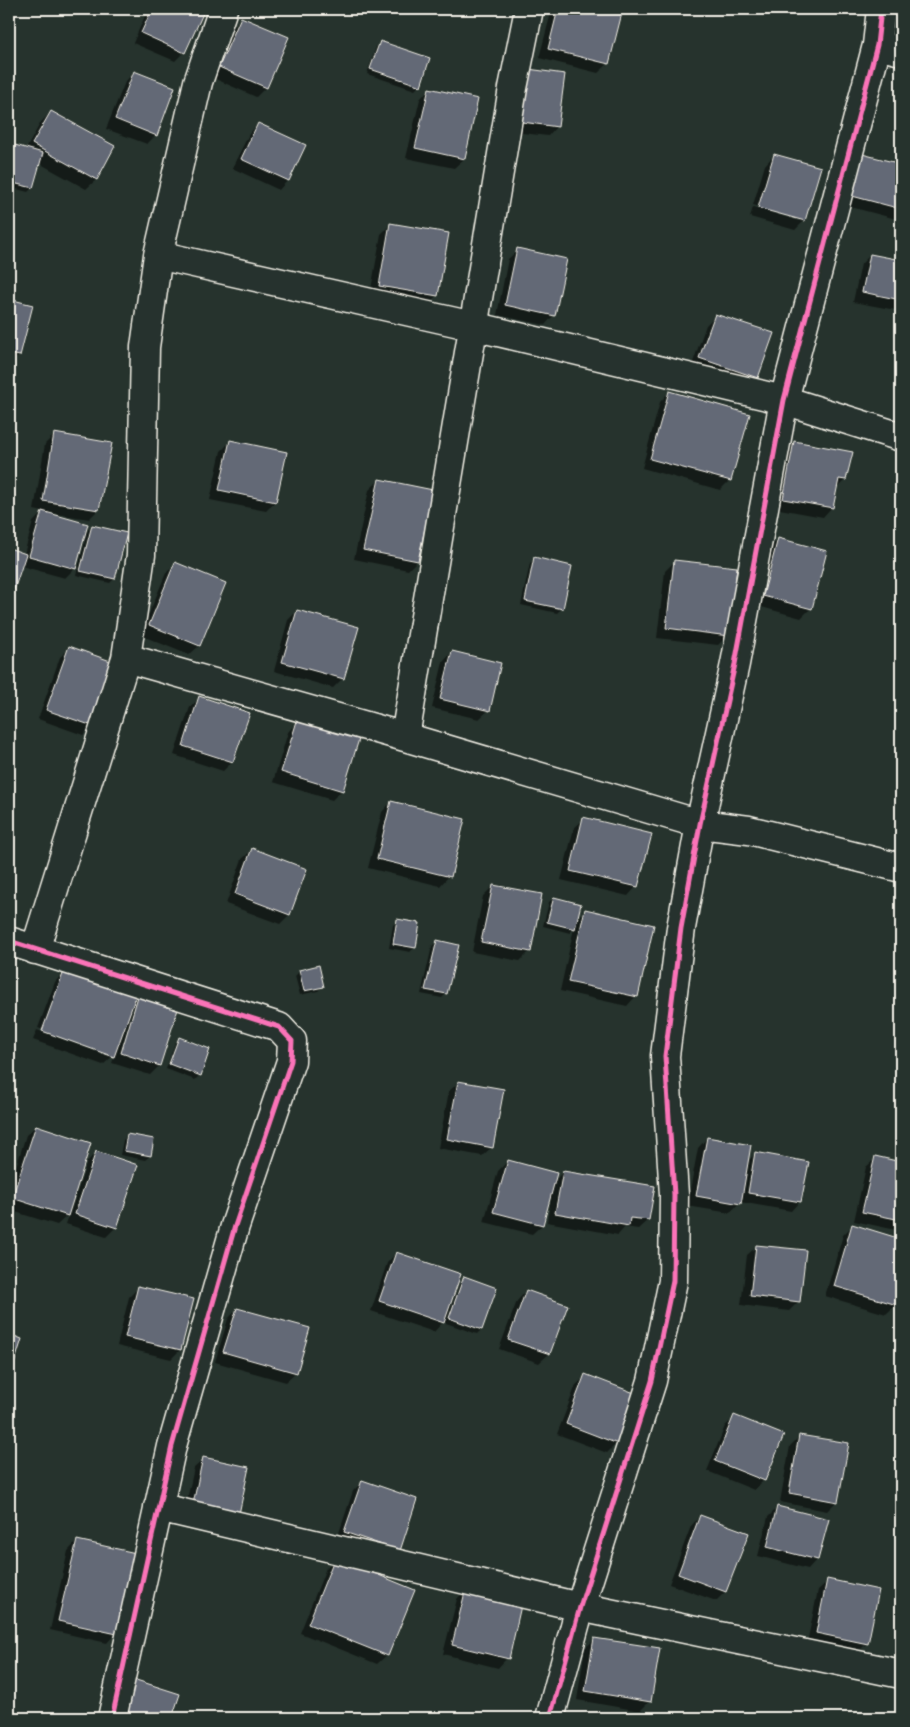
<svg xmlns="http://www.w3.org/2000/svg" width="910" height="1727" font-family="Caveat,sans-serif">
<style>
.shadow{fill:#0007}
.building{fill:#646976;stroke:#f4f1e8}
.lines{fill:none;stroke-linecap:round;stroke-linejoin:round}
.street-casing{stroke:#f4f1e8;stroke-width:31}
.street{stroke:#26332d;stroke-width:28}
.cycleway-casing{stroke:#26332d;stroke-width:8}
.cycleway{stroke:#fb73b8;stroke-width:5}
</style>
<rect width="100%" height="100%" fill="#26332d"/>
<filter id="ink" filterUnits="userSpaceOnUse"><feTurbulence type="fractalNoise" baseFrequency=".02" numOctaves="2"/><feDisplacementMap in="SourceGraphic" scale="10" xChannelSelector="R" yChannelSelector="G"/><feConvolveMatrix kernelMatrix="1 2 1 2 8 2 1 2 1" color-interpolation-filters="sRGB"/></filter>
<g filter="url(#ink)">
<!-- shadow -->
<path class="shadow" d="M148 9H204L184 52 175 61 133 43Z
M552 9H622L608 64 598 73 539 58Z
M242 18 266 87 256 97 211 77 232 28Z
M380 43 420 85 415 90 367 74 376 47Z
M134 72 156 135 147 144 106 129 125 82Z
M519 80 557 126 548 136 513 132Z
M429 89 477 100 464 159 454 168 406 158 420 99Z
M51 112 113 147 96 180 86 189 39 163 32 188 28 192 9 187V158L11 151 15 147 26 149 41 122Z
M258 124 288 180 279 190 232 168 249 134Z
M774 155 804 221 795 230 750 217 753 207 800 221V218L753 205 765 165Z
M863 155 901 166V218L900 220 843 205Z
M390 225 437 295 427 305 370 295 381 234Z
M518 250 554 315 545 325 497 315 508 259Z
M870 255 901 261V311L853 302 861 264Z
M9 300 32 306 19 356 9 365Z
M716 315 757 377 748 387 691 368 706 325Z
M669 392 730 480 720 490 642 468 660 402Z
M55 434 98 510 89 519 51 513V515L84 534 92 526 114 579 110 583 76 575 85 541H83L75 568 65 578 21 566 9 601V549L24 554 33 522 43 512 34 510 45 444Z
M230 442 275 502 266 511 210 500 221 451Z
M795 442 845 480 836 489 832 507 823 517 774 508 785 451Z
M379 480 417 561 408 570 354 559 369 490Z
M778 540 811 608 801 618 754 605 768 549Z
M535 559 562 608 557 613 521 605 530 563Z
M675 561 728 635 718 645 657 638 665 571Z
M175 564 225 583 199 646 189 655 140 635 166 573Z
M297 611 343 678 333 688 274 671 288 620Z
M70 648 92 726 83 735 38 719 60 657Z
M452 652 489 710 479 719 432 708 443 662Z
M200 698 249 713 232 762 223 771 174 755 190 707Z
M297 722 342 790 332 800 273 782 288 732Z
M391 802 449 876 440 886 368 868 382 812Z
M584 819 637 886 628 896 561 880 574 828Z
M252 850 289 915 280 924 226 904 242 859Z
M493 886 530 951 520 961 472 952 483 896Z
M554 898 576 920 585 911 636 996 627 1006 560 991 574 928 570 933 543 926 549 902Z
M398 921 415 947 410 952 389 948 393 925Z
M437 942 446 994 442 998 421 994 432 946Z
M300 971 322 987 318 991 300 995 295 976Z
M64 972 132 1002 140 995 159 1066 150 1075 112 1063 115 1054 103 1065 33 1040 37 1030 109 1056V1054L38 1028 55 982Z
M180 1039 209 1050 199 1076 195 1080 166 1069 175 1043Z
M459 1082 492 1147 482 1156 438 1148 449 1091Z
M36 1126 90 1143 67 1216 57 1225 9 1210V1190L26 1135Z
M128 1135 150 1156 145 1160 120 1155 123 1140Z
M707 1138 747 1162 755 1154 800 1201 791 1211 740 1202 730 1213 687 1206 698 1148Z
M96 1152 116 1227 106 1237 66 1224 87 1162Z
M876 1158 901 1163V1231L854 1221 866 1167Z
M508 1161 553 1182 563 1172 648 1220 638 1229 625 1227 618 1235 547 1222 551 1197H549L542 1225 532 1234 484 1222 498 1171Z
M852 1226 901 1240V1285L896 1305 886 1314 825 1296 843 1235Z
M757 1246 799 1301 789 1311 741 1305 747 1255Z
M396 1253 449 1305 451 1306 460 1282 464 1278 481 1330 477 1334 443 1322 434 1332 371 1311 387 1263Z
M139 1287 180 1350 171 1359 117 1346 129 1297Z
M526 1291 549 1354 539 1363 499 1349 517 1301Z
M237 1309 308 1329 296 1373 286 1382 215 1362 228 1319Z
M586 1376 617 1443 607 1453 557 1434 576 1385Z
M735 1417 764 1480 754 1490 707 1471 725 1426Z
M800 1436 837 1501 827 1511 780 1502 790 1446Z
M204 1459 248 1468 184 1513 194 1468Z
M362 1482 399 1550 336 1542 353 1491Z
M777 1508 817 1559 808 1569 758 1556 768 1517Z
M700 1516 725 1592 716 1601 669 1584 691 1526Z
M77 1541 116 1633 107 1643 50 1630 68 1551Z
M335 1559 387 1655 377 1664 300 1633 326 1568Z
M828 1581 867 1643 857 1653 807 1643 818 1590Z
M466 1589 507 1658 498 1668 443 1654 457 1599Z
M595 1639 650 1701 640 1711 577 1700 585 1648Z"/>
<!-- building -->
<path class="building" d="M152 9H205L185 53 141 33Z
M558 9H623L609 64 548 49Z
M241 17 289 37 267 88 219 67Z
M380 41 430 58 421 86 370 69Z
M528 69 565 74 558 127 522 122Z
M134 71 175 87 157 136 115 119Z
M429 88 478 99 465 159 415 148Z
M51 111 115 146 97 180 32 144Z
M258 123 306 145 289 181 241 159Z
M15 145 43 153 33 188 9 182V167Z
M774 154 821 167 805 221 758 208Z
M862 154 901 164V209L852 196Z
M390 223 449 233 438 296 379 286Z
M517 248 567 259 555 316 505 305Z
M870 254 901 260V300L862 292Z
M9 299 33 305 20 356 9 354Z
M715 314 774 333 758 378 699 358Z
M669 391 750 414 731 481 650 459Z
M54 433 112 443 99 510 43 501Z
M230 440 287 452 276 502 219 490Z
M794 441 853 452 846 480 839 479 833 508 783 499Z
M379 479 433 490 418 561 363 550Z
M42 511 88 524 76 569 29 556Z
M92 525 127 533 115 579 80 571Z
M778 538 827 551 812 609 763 596Z
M9 548 26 554 9 605Z
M534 557 572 566 563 609 525 601Z
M674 560 737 567 729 636 666 628Z
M175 562 226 583 200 646 149 625Z
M297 610 359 627 344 679 282 662Z
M69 646 116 663 93 726 46 710Z
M452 651 501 663 490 711 440 699Z
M199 696 250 713 233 762 183 746Z
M297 721 359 739 343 791 281 772Z
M391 801 465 819 451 877 377 859Z
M583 817 652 834 638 887 570 871Z
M252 848 307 869 290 915 235 894Z
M493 885 542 894 531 952 481 942Z
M554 897 581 904 575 929 547 922Z
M585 909 654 925 638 997 568 982Z
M397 919 420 923 416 948 393 944Z
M437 940 459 945 447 994 425 990Z
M319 965 324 987 304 991 299 970Z
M64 971 136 996 114 1057 42 1031Z
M139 993 179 1006 160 1066 121 1053Z
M179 1037 210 1049 201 1076 169 1064Z
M458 1081 504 1089 493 1148 447 1139Z
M36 1125 91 1143 68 1216 12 1198Z
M127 1134 154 1139 151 1156 124 1151Z
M707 1137 751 1145 741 1204 696 1196Z
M96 1151 138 1165 117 1228 75 1214Z
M755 1152 809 1162 801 1202 748 1193Z
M875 1156 901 1162V1220L862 1212Z
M508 1160 557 1173 543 1225 493 1212Z
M563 1171 655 1186 649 1220 630 1218 629 1226 555 1213Z
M852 1224 901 1239V1290L897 1305 834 1286Z
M756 1245 806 1250 800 1302 750 1296Z
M396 1252 461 1274 444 1323 379 1301Z
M464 1276 497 1288 482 1330 449 1318Z
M138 1286 194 1299 181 1350 125 1337Z
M526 1290 568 1305 550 1354 508 1340Z
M237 1308 310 1328 297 1373 223 1352Z
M9 1334 22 1339 9 1380Z
M585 1374 637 1394 618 1444 566 1424Z
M734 1415 784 1435 765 1481 715 1461Z
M799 1435 849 1443 838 1502 789 1493Z
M203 1457 249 1467 239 1514 193 1504Z
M362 1480 417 1499 400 1551 344 1532Z
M777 1506 829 1519 818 1560 767 1547Z
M700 1515 749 1533 726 1592 678 1574Z
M77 1540 136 1553 117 1634 58 1621Z
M335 1557 415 1590 388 1656 308 1624Z
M827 1579 879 1590 868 1644 816 1633Z
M466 1588 522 1601 509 1659 452 1645Z
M594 1638 660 1648 651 1702 585 1691Z
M133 1679 180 1694 172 1718H121Z"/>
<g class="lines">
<!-- street casing -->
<g class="street-casing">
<path id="street" d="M877 45 901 51
M158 255 473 326 784 400 901 437
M126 658 405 737 700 824 749 830 901 868
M405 737 513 88 529 9
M9 941 279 1027 292 1041 291 1061 235 1226 172 1446 112 1718
M35 950 126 658 141 555 145 347 158 255 198 82 223 9
M158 1507 580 1607 901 1674
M550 1718 580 1607 652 1381 673 1281 674 1195 665 1056 681 928 700 824 735 664 784 400 877 45 881 9"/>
</g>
<!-- street -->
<use href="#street" class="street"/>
<!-- cycleway casing -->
<g class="cycleway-casing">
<path id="cycleway" d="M9 941 279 1027 292 1041 291 1061 235 1226 172 1446 112 1718
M550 1718 580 1607 652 1381 673 1281 674 1195 665 1056 681 928 700 824 735 664 784 400 877 45 881 9"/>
</g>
<!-- cycleway -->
<use href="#cycleway" class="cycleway"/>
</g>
</g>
<!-- margin -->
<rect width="910" height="1727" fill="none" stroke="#26332d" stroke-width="30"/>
<rect x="15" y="15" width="880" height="1697" fill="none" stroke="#f4f1e8" stroke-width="2" filter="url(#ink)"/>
</svg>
